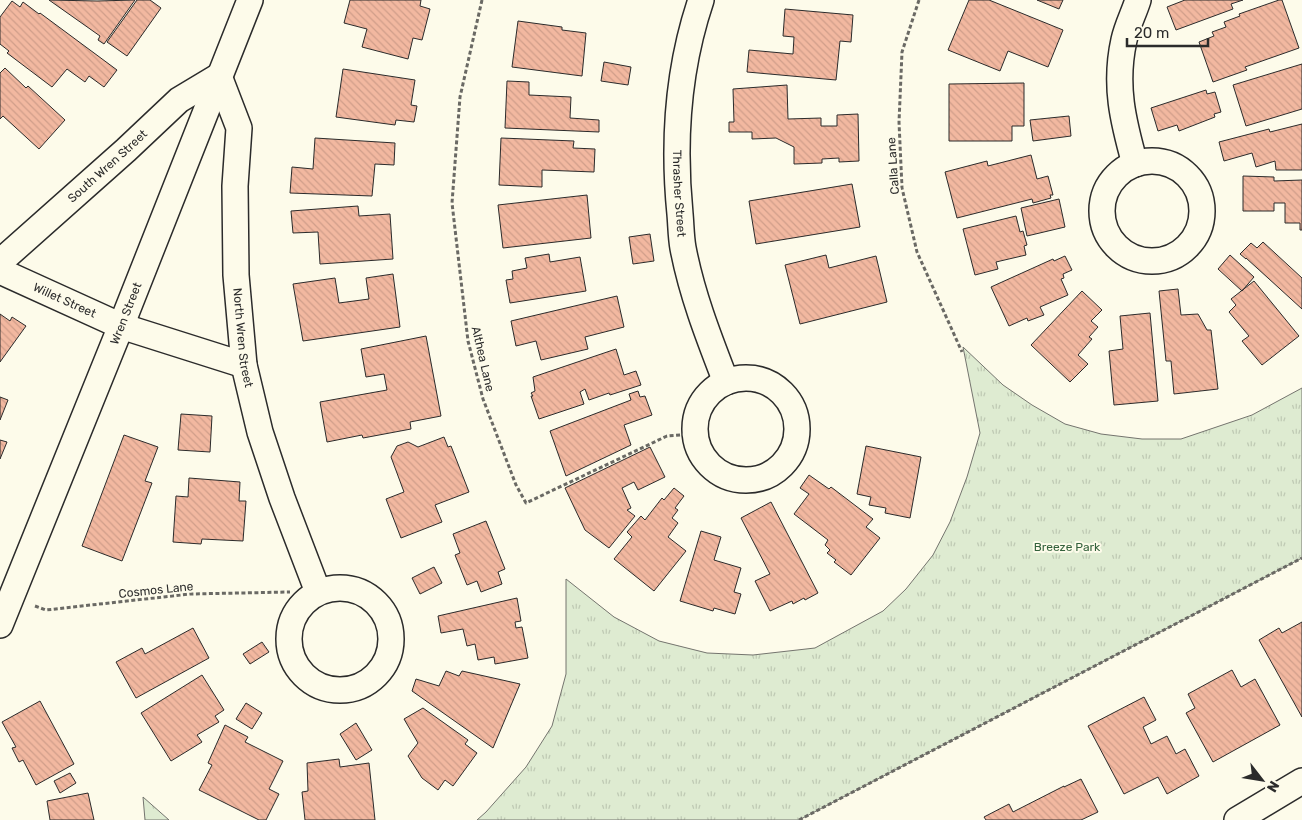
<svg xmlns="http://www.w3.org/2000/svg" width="1302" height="820" font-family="Rubik,sans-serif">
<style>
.park{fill:url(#park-tufts);stroke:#74746e}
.building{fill:url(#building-back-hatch);stroke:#2b2b2b}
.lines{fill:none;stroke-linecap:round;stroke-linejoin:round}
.minor-casing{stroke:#2b2b2b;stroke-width:28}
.path{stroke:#6a6964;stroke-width:3;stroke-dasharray:4 2.5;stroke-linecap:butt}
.minor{stroke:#fdfbea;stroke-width:25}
.labels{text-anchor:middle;stroke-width:4;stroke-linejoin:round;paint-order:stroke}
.street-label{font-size:12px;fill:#2b2b2b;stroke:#fdfbea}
.park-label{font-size:12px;fill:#34623c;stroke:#fdfbea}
</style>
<defs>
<pattern id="park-tufts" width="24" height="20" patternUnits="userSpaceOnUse" patternTransform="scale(1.25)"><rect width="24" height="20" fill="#deebd1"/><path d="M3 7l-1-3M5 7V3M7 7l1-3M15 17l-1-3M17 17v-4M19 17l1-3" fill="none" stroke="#bfcab4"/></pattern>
<pattern id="building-back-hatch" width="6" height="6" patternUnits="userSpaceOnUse" patternTransform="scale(1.25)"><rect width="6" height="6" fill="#f2b8a0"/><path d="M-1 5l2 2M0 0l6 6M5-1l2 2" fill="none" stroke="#d09e8a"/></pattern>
</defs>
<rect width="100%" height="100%" fill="#fdfbea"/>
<!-- park -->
<path class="park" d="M963 347 1003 385 1032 405 1065 424 1101 434 1142 439H1181L1252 415 1302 388V558L799 820H477L486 812 526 767 552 726 566 674V579L614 617 659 641 707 653 753 655 815 648 883 611 906 589 933 555 950 522 967 477 980 433Z
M143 797 169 820H145Z"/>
<!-- building -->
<path class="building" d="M49 0 97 1 135 0 104 44 98 40 100 36Z
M137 0H150L161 8 127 56 107 42Z
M350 0H421L420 6 430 9 422 40 413 38 408 59 362 47 367 29 344 23Z
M969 0H989L1063 30 1048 67 1008 51 1000 71 948 50Z
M1037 0H1063L1059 9Z
M1185 0H1243L1231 4 1233 9 1176 30 1167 7Z
M1279 0H1282L1299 48 1245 67 1247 70 1213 82 1199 42 1214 36 1212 32 1226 27 1224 22 1240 16 1239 14Z
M12 1 20 7 23 2 39 14 40 13 117 70 104 87 89 76 85 82 67 69 52 87 7 53 9 51 0 44V17Z
M785 9 853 15 851 42 840 41 836 80 747 72 749 50 793 54 794 37 783 36Z
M518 21 562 27V30L586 33 582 76 512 67Z
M604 62 631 67 628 85 601 81Z
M1302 64V109L1246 126 1233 85Z
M5 68 26 88 28 86 65 120 39 149 3 116 0 119V73Z
M343 69 415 80 411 105 417 106 414 122 396 120 395 125 336 117Z
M507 81 529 82V95L571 97 570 118 599 120V132L505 128Z
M1024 83V126H1012V141H949V84Z
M787 85 788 119 821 118V126H837V115L858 114 859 161 839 162V158L822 159V163L794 164V147L776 138 752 139V132H729V122H734L733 89Z
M1206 90 1207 94 1215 92 1221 112 1214 114 1215 117 1179 131 1177 125 1158 131 1151 108Z
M1069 116 1071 136 1033 141 1030 120Z
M1302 124V170H1276L1275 161 1256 167 1252 153 1224 161 1219 142 1269 129 1270 132Z
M315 138 395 143 394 165 375 164 372 196 290 193 292 167 313 169Z
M501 138 574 141 573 148 595 149 594 172 542 170V187L499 185Z
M1031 155 1037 179 1048 176 1053 195H1050L1051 198 1033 203 1032 199 957 218 945 172 987 161 988 166Z
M1243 176 1274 177V181L1302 180V230H1300V223H1285V203H1274V211H1243Z
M852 184 860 227 756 244 749 201Z
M587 195 591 238 503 248 498 205Z
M1059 199 1065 227 1027 236 1021 208Z
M358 206 359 216 390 214 393 259 320 264 318 232 293 233 291 211Z
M1016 216 1020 232 1023 231 1027 245 1024 246 1026 255 996 262 998 269 975 275 963 229Z
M650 234 654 261 633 264 629 237Z
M1263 242 1302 278V309L1246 258V259L1240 254 1251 243 1257 248Z
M549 254 550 262 580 257 586 291 510 303 506 280 513 279 512 271 527 268 525 258Z
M826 255 829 268 876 256 887 302 800 324 785 265Z
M1230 255 1254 277 1242 291 1218 269Z
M1065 256 1072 270 1063 274 1064 278 1061 279 1068 295 1040 307 1044 315 1028 321 1027 318 1009 326 991 287 1053 259 1054 261Z
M393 274 400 327 303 341 293 284 335 278 339 303 369 299 366 278Z
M1254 281 1299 336 1262 365 1242 341 1249 336 1229 312 1236 305 1231 299Z
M1178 289 1181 315 1198 314 1207 330H1211L1218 389 1174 394 1171 361H1166L1159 291Z
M1082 291 1102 310 1091 321 1098 327 1089 337 1092 339 1078 355 1088 364 1070 382 1031 345Z
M617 296 624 327 585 337 588 349 541 360 536 341 516 346 511 321Z
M1150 313 1158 401 1114 405 1109 351 1123 349 1120 316Z
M0 314 10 321 12 317 26 326 0 362Z
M426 336 441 416 410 422 411 429 363 438 362 435 327 442 320 402 387 390 384 374 366 377 361 349Z
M616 349 624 375 636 371 641 385 610 395 609 393 589 400 585 389 580 392 584 404 539 419 531 396H533L531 393 535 391 533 377Z
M638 391 640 397 645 396 652 415 624 425 631 445 566 476 550 431 631 400 629 394Z
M0 397 8 400 0 420Z
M181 414 212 416 210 452 178 450Z
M124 435 158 447 145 481 152 483 122 561 82 546Z
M444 437 448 447 451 446 469 492 435 505 442 522 401 538 386 499 404 492 391 457 397 446 408 442 418 447Z
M0 440 7 442 0 459Z
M866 446 921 457 910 518 885 513 886 508 869 505 871 497 857 494Z
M650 447 665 477 638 490 634 482 622 488 631 508 627 510 635 516 609 548 585 530 565 488Z
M809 475 829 489 831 487 873 519 866 527 880 538 851 575 834 562 836 560 827 553 830 550 825 545 828 540 794 514 809 494 800 488Z
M189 478 240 482 239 501H246L243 541 202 539 201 544 173 542 176 496 188 497Z
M674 488 684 496 675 508 678 510 672 518 678 523 668 537 686 551 654 591 614 559 632 537 627 532 641 516 645 520 662 498 664 500Z
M771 502 818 593 805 600 804 598 793 604 792 601 770 611 755 581 770 574 741 518Z
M486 521 505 569 498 572 502 584 481 592 477 581 467 585 455 555 460 553 453 534Z
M701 531 721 537 714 560 741 568 734 592 741 594 735 614 714 608 713 611 680 601Z
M434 567 442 583 420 594 412 578Z
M517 598 521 621 515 622 516 628 522 627 528 658 495 664 494 657 478 660 475 644 467 646 463 629 441 633 438 616Z
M1302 622V717L1259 640 1279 628 1282 633Z
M193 628 209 658 136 698 116 662 142 648 145 654Z
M262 642 269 652 250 664 243 654Z
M1232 670 1241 687 1255 679 1280 725 1213 762 1186 713 1195 708 1188 694Z
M446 671 459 676 462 671 520 684 493 748 412 691 416 679 439 686Z
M202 675 224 710 215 716 219 722 197 735 202 742 171 761 141 713Z
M1144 697 1156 720 1143 727 1151 744 1167 736 1176 754 1185 749 1199 776 1167 794 1158 777 1124 794 1088 726Z
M40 701 74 764 36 785 23 760 19 762 12 748 16 747 2 722Z
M246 703 262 713 252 729 236 719Z
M423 708 468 740 465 744 477 753 453 786 445 780 438 790 422 778 408 756 418 743 404 719Z
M356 723 372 750 356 760 340 734Z
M225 725 248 737 245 742 283 761 269 789 279 794 266 820H259L199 790 212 765 208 763Z
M339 759 340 767 369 763 375 820H305L302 792 308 791 307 763Z
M70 773 76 783 60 793 54 781Z
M1081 779 1098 812 1081 820H986L984 817 1009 804 1013 812 1064 786V787Z
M88 793 94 820H50L47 801Z"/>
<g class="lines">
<!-- minor casing -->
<g class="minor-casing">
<g id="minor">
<path id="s1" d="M701 0C678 68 673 143 680 214 681 225 681 237 683 248 692 295 709 338 726 382"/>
<circle cx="1152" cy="211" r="50"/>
<path d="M1135 164C1123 121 1114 85 1124 40 1127 26 1134 13 1138 0"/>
<path id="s2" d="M0 262 126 150 179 100 219 76 239 128 235 186 236 275 244 365 260 432 282 498 318 592"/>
<path id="s3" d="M0 271 121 326 244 365"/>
<circle cx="746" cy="429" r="51"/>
<circle cx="340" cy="639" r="51"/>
<path id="s4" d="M0 625 121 326 250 0"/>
<path d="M1237 820 1302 781"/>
</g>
</g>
<!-- path -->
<path class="path" d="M482 0 460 97 452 203 468 341 483 399 516 485 526 503 667 436 695 434
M919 0 902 52 899 122 902 188 917 252 962 352
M35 606 46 610 190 594 290 592
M799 820 1302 558"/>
<!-- minor -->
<use href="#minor" class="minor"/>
</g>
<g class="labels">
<!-- street labels -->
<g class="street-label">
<text dy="4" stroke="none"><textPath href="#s2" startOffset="144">South Wren Street</textPath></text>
<text transform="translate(893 166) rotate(-94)" y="4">Calla Lane</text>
<text dy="4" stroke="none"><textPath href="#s1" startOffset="196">Thrasher Street</textPath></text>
<text dy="4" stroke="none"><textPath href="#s3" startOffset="71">Willet Street</textPath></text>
<text dy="4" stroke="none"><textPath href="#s4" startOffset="336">Wren Street</textPath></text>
<text dy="4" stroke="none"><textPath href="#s2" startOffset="554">North Wren Street</textPath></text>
<text transform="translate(483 359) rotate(77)" y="4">Althea Lane</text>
<text transform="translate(156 590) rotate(-6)" y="4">Cosmos Lane</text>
</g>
<!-- park labels -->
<g class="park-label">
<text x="1067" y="551">Breeze Park</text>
</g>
</g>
<!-- north arrow -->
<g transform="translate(1262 780) rotate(121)" stroke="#fdfbea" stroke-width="4" paint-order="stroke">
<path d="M0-4L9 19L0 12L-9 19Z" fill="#2b2b2b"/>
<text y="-8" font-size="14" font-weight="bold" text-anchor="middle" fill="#2b2b2b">N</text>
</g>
<!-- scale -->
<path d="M1127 38v8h81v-8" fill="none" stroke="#2b2b2b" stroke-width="2.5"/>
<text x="1134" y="38" font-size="15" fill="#2b2b2b" stroke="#fdfbea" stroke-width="4" paint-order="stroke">20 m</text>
</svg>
